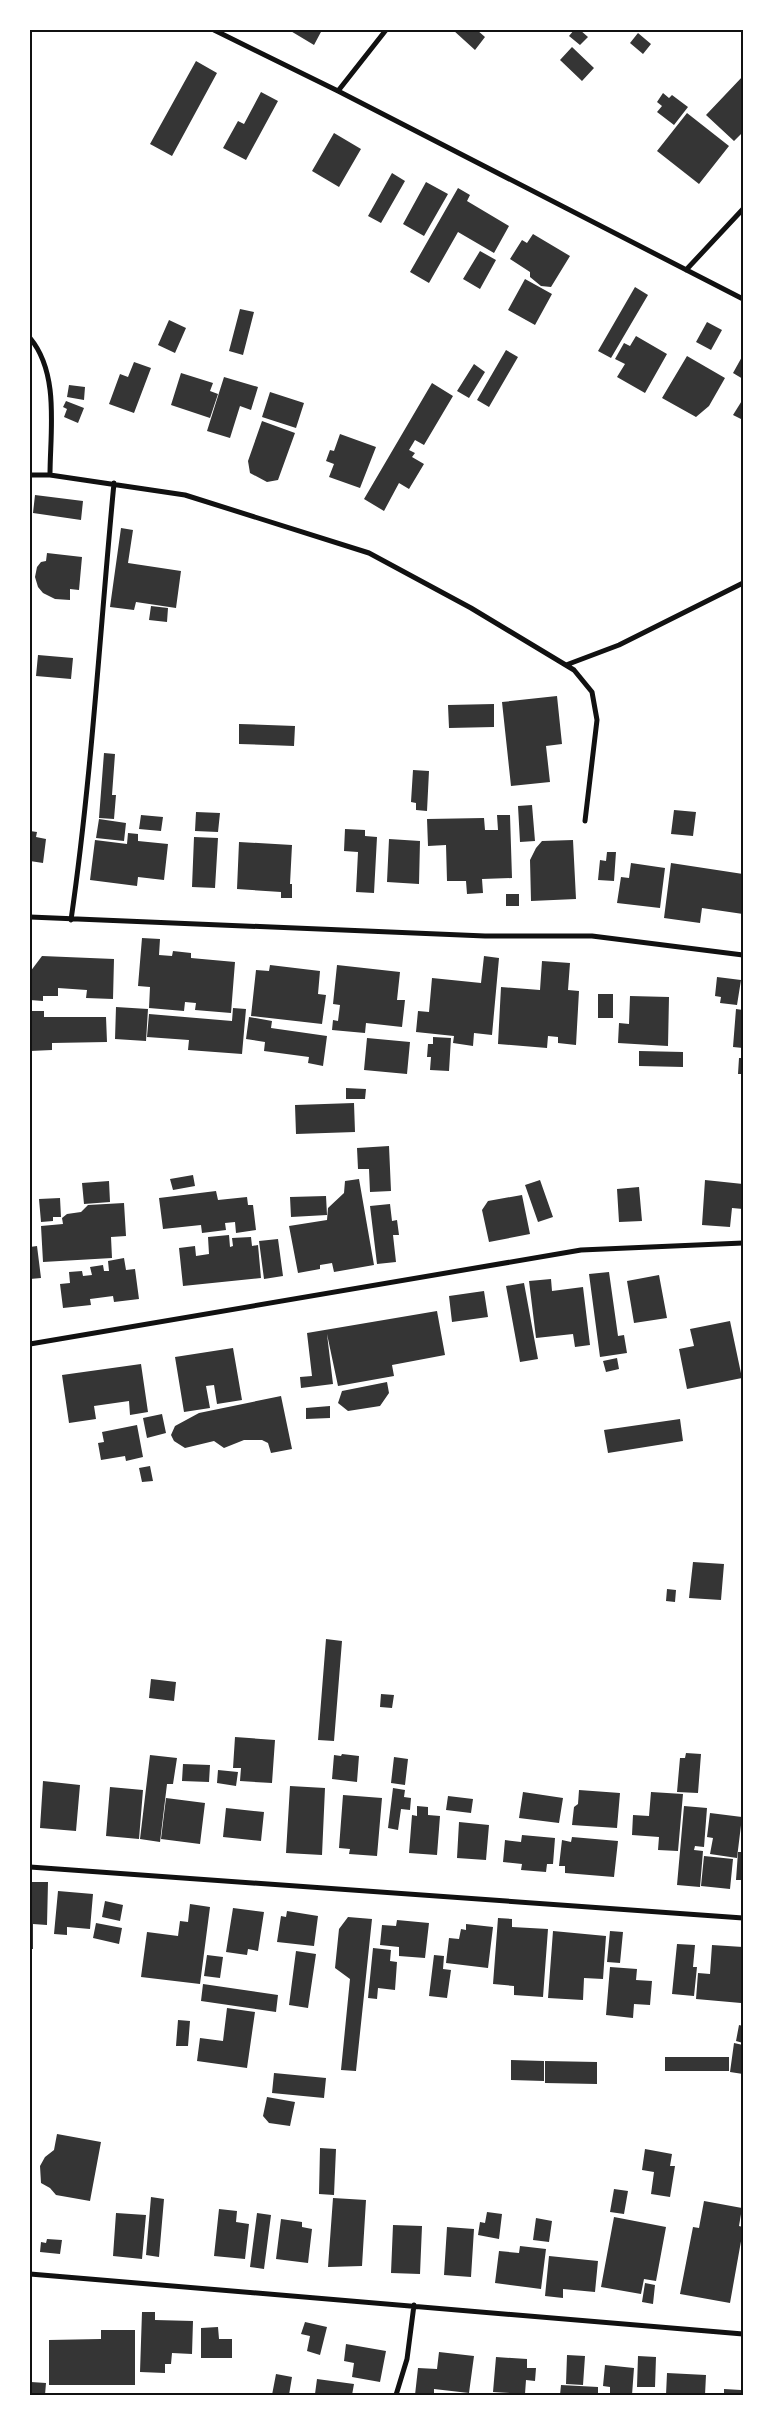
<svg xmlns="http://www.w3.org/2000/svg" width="773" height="2425" font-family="Lora,serif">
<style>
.building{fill:#353535}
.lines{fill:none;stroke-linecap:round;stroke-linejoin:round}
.minor{stroke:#111;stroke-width:5}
.neatline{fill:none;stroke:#111;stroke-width:2}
</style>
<rect width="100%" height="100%" fill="#fff"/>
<!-- building -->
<path class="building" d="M289 30H322L314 45Z
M453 30H477L485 37 475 50Z
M574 30H580L588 37 580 45 569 36Z
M638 33 651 44 643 54 630 43Z
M572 47 594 68 582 81 560 60Z
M196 61 217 73 172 156 150 144Z
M743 76V132L734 141 706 115Z
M261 92 278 101 246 160 223 148 238 121 244 124Z
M663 93 669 98 672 95 688 107 674 125 657 112 662 106 657 102Z
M687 113 729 146 699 184 657 151Z
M334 133 361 149 339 187 312 171Z
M392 173 405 181 381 223 368 216Z
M426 182 448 194 424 236 403 224Z
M458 188 470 195 467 201 509 226 494 253 458 232 429 283 410 272Z
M533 234 570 256 551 287 541 286 530 277V272L510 259 522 240 527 243Z
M480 251 496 260 480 289 463 279Z
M525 279 552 294 535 325 508 310Z
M635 287 648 295 611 358 598 351Z
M240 309 254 312 243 355 229 351Z
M169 320 186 328 175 353 158 345Z
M707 322 722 330 711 350 696 342Z
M636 336 667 354 645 393 617 377 625 364 615 359 624 343 630 346Z
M506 350 518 357 489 407 477 400Z
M743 355V379L733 373Z
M687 356 725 378 709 406 696 417 662 398Z
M134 362 151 368 134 413 109 404 120 374 128 377Z
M474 364 485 372 469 398 457 391Z
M181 373 213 383 210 391 218 394 210 418 171 405Z
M224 377 258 387 251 410 240 406 230 438 207 431Z
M432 383 453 396 424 445 415 440 409 450 415 453 412 457 424 464 409 489 399 483 384 511 364 499Z
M69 385 85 387 84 400 67 397Z
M270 392 304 403 296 428 262 417Z
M743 399V420L733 415Z
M66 401 84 408 78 423 64 417 67 409 63 407Z
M262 421 295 433 278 480 267 482 250 473 248 461Z
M340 434 376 447 360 488 329 477 334 464 326 461 330 450 334 451Z
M35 495 83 501 81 520 33 513Z
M121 528 133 530 128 563 181 571 176 608 136 602 134 610 110 607Z
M47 553 82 557 79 590 70 589V600L55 599 43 593 38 587 35 577 37 567 41 562 46 561Z
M151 606 168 608 167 622 149 620Z
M38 655 73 658 71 679 36 676Z
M557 696 562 744 546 746 550 782 511 786 502 702Z
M494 704V727L449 728 448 705Z
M239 724 295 726 294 746 239 744Z
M104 753 115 754 112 795H116L114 819 99 818Z
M413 770 429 771 427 811 416 810V803L411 802Z
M532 805 535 841 520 842 518 806Z
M674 810 696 812 693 836 671 834Z
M196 812 220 813 218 832 195 831Z
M141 815 163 817 161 831 139 829Z
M497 815H510L512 878 482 879 483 893 467 894 466 881H447L446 845 428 846 427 819 484 818 485 830H498Z
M99 819 126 823 124 841 96 838Z
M345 829 365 830V836L377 837 374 893 356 892 358 852 344 851Z
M30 831 37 832 36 837 46 839 43 863 30 861Z
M128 833 138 834V841L168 844 164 880 138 877 137 886 90 880 95 840 127 844Z
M194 837 218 838 215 888 192 887Z
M389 839 420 841 419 884 387 882Z
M573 840 576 899 531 901 530 860 536 848 542 841Z
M239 842 292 845 290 884H292V898H281V892L237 889Z
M607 852H616L614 881 598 880 600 860 606 861Z
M631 863 665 868 660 908 617 903 621 877 629 878Z
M671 863 743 874V914L702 908 700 923 664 918Z
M506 894H519V906H506Z
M142 938 160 939 159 955 172 956 173 951 191 953V958L235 962 231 1013 195 1010 196 1003 185 1002 184 1011 149 1008 150 987 138 986Z
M42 956 114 959 113 999 86 998 87 990 58 988V996H43V1001L30 1000V972Z
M484 956 499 958 492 1035 474 1033 473 1046 453 1043 454 1036 416 1032 418 1011 429 1012 432 978 481 983Z
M542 961 570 963 568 990 579 991 576 1045 558 1043V1037L548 1036 547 1048 498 1044 501 987 540 990Z
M270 965 320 971 318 994 326 995 322 1024 251 1016 256 970 269 971Z
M337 965 400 972 397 1000H405L402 1027 366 1023 365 1033 332 1030 333 1020 338 1021 340 1005 333 1004Z
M717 977 741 980 737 1005 720 1003 721 997 715 996Z
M598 994H613V1018H598Z
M630 996 669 997 668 1046 618 1043 619 1023 629 1024Z
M116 1007 148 1009 146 1041 115 1039Z
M233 1008 246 1009 242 1054 188 1050 189 1040 147 1037 149 1014 232 1021Z
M736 1009 743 1010V1048L733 1047Z
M30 1011H44V1017H106L107 1042 52 1043V1050L30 1051Z
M249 1017 272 1021 271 1028 327 1036 323 1066 308 1063 309 1057 264 1051 265 1042 246 1039Z
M433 1037 451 1038 449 1071 430 1070 431 1057H427L428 1044H433Z
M367 1038 410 1042 407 1074 364 1070Z
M639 1051 683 1052V1067L639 1066Z
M739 1058H743V1074H738Z
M346 1088 366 1089 365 1099H346Z
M354 1103 355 1132 296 1134 295 1105Z
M389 1146 391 1191 370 1192 369 1169H358L357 1148Z
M193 1175 195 1186 173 1190 170 1179Z
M359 1179 374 1265 334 1272 332 1263 320 1265V1269L298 1273 289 1226 327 1220 328 1208 344 1193 345 1181Z
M540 1180 553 1217 538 1222 525 1185Z
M705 1180 743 1184V1209L732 1208 730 1227 702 1225Z
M109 1181 110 1202 84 1204 82 1183Z
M639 1187 642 1221 619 1222 617 1189Z
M216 1191 218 1200 247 1197 248 1205H253L256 1230 236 1233 235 1222 225 1223 226 1230 202 1233 201 1225 163 1229 159 1198Z
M522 1195 530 1234 489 1242 482 1210 488 1201Z
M326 1196 327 1215 291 1217 290 1197Z
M60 1198 61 1217H53V1221L41 1222 39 1199Z
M124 1203 126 1236 111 1237 112 1258 43 1262 41 1226 63 1224 62 1218 67 1214 81 1212 88 1205Z
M390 1204 392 1221 397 1220 399 1235H393L396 1262 377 1264 370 1206Z
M229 1235 230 1247 233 1246 232 1238 251 1237 252 1246 258 1245 261 1278 183 1286 179 1248 195 1246 196 1256 209 1254 208 1237Z
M278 1239 283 1276 264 1279 259 1241Z
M37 1246 41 1278 30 1279V1247Z
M124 1258 126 1270 135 1269 139 1299 114 1302 113 1296 90 1299 91 1305 63 1308 60 1284 70 1283 69 1272 82 1271 83 1276 92 1275 90 1267 103 1265 104 1271H109L108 1261Z
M609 1272 618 1336 624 1335 627 1353 600 1357 589 1274Z
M659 1275 667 1318 634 1323 627 1281Z
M551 1279 552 1291 583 1287 590 1345 575 1347 573 1334 536 1338 529 1281Z
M524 1283 538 1359 520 1362 506 1286Z
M484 1291 488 1317 452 1322 449 1296Z
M437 1311 445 1355 392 1365 394 1376 338 1386 327 1334 333 1384 301 1388 300 1377 312 1376 307 1333Z
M730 1321 742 1378 687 1389 679 1349 694 1346 690 1329Z
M233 1348 242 1400 217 1404 214 1385 206 1386 210 1408 184 1412 175 1357Z
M617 1358 619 1369 606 1372 603 1361Z
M141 1364 148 1412 130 1415 129 1401 94 1406 96 1419 69 1423 62 1375Z
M387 1382 389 1393 380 1406 348 1411 338 1403 342 1391Z
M281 1396 292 1449 271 1453 268 1443 262 1440H244L224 1448 214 1441 185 1448 174 1441 171 1435 175 1426 199 1413Z
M330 1406V1418L306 1419V1408Z
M162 1414 166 1433 147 1438 143 1418Z
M680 1419 683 1441 608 1453 604 1430Z
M137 1425 143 1457 126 1461 125 1456 101 1460 98 1443 104 1442 102 1432Z
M150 1466 153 1481 142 1482 139 1468Z
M693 1562 724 1564 721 1600 689 1598Z
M667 1589 676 1590 675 1602 666 1601Z
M326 1639 342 1641 334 1741 318 1740Z
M151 1679 176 1682 174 1701 149 1698Z
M381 1694 394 1695 392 1708 380 1707Z
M235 1737 275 1740 272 1783 240 1781 241 1768H233Z
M686 1753 701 1754 698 1793 677 1792 680 1758H685Z
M342 1754 359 1756 357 1782 332 1779 334 1755 341 1756Z
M150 1755 177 1758 173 1784H167L160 1842 140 1839Z
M394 1757 408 1759 405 1785 391 1783Z
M183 1764 210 1765 209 1782 182 1781Z
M218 1770 238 1772 236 1786 217 1783Z
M43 1781 80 1785 76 1831 40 1828Z
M290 1786 325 1788 322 1855 286 1853Z
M110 1787 143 1790 139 1839 106 1836Z
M393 1788 405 1790 404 1797 411 1798 410 1810 401 1809 398 1830 388 1828Z
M579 1790 620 1793 617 1828 572 1825 574 1807 578 1804Z
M523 1792 563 1798 559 1823 519 1818Z
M651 1792 683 1794 678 1851 658 1850 659 1837 632 1835 633 1815 649 1816Z
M343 1795 382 1798 377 1856 349 1854 350 1849 339 1848Z
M448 1796 473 1799 471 1813 446 1810Z
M166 1798 205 1803 200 1844 161 1839Z
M417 1806 428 1807V1815L440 1816 437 1855 409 1853 412 1815 417 1816Z
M684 1806 707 1808 704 1847 695 1846 694 1850 703 1851 700 1887 677 1885Z
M226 1808 264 1812 261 1841 223 1837Z
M710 1813 742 1817 737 1858 710 1854 713 1838 707 1837Z
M459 1822 489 1825 486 1860 457 1858Z
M522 1835 555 1838 553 1864H547L546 1872 521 1870 522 1864 503 1862 505 1840 521 1842Z
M572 1837 618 1841 614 1877 565 1873V1866H559L562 1840 571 1842Z
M738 1852H743V1880H736Z
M704 1856 733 1859 730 1889 701 1886Z
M30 1882H48L47 1925 33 1924V1949H30Z
M58 1891 93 1894 90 1929 67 1927V1935L54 1934Z
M105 1901 123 1905 120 1921 102 1917Z
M190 1904 210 1907 200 1984 141 1977 147 1932 178 1936 180 1921 188 1922Z
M233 1908 264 1912 258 1951 248 1949 247 1955 226 1952Z
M287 1911 318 1916 314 1946 277 1942 281 1916 286 1917Z
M348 1917 372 1919 356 2071 341 2070 350 1979 335 1968 339 1929Z
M498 1918 512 1919V1927L548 1929 543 1997 514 1995V1986L493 1984Z
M397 1920 429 1923 425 1958 399 1956V1947L380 1945 382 1925 396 1926Z
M96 1923 122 1928 119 1944 93 1938Z
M466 1924 493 1927 488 1968 446 1963 449 1938 459 1939 461 1929 466 1930Z
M553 1931 606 1936 603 1979 584 1978 583 2000 548 1998Z
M610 1931 623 1932 620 1963 607 1962Z
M677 1944 695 1945 693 1967H697L694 1996 672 1994Z
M712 1945 743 1947 741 2003 696 1999 698 1973 710 1974Z
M373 1948 391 1950 390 1961 397 1962 395 1990 378 1988 377 1999 368 1998Z
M296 1951 316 1954 308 2008 289 2005Z
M207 1955 223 1957 220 1978 204 1976Z
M434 1955 444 1956 443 1969 451 1970 447 1998 429 1996Z
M610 1967 637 1969 636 1980 652 1981 650 2005 634 2004 633 2018 606 2015Z
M203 1984 278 1995 276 2012 201 2001Z
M227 2008 255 2012 247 2068 197 2061 200 2038 223 2041Z
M178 2020 190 2021 188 2046H176Z
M739 2025 743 2026V2043L736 2041Z
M734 2043 743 2045V2074L730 2072Z
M665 2057H729V2071H665Z
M511 2060 544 2061V2081L511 2080Z
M545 2061 597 2062V2084L545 2083Z
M274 2073 326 2078 324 2098 272 2093Z
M267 2097 295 2102 290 2126 269 2123 263 2116Z
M57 2134 101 2142 90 2201 56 2195 50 2188 41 2183 40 2166 45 2157 54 2150Z
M320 2148 336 2149 334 2195 319 2194Z
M645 2149 672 2154 670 2166H675L670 2197 651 2194 654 2172 642 2170Z
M614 2189 628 2191 624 2214 610 2212Z
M151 2197 164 2199 159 2257 146 2255Z
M333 2198 366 2200 362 2266 328 2267Z
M704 2201 742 2208 739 2226 743 2227V2230L730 2303 680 2294 693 2227 699 2228Z
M219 2209 237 2211 236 2222 249 2224 245 2259 214 2256Z
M487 2212 502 2214 499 2239 478 2235 480 2222 485 2223Z
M116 2213 146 2215 142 2259 113 2256Z
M257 2213 271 2215 264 2269 250 2267Z
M614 2217 666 2227 656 2281 644 2279 641 2294 601 2287Z
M536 2218 552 2221 549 2242 533 2240Z
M281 2219 302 2222V2227L312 2229 308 2263 276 2259Z
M393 2225 422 2226 420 2274 391 2273Z
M447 2227 474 2229 471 2277 444 2275Z
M47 2239 62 2240 60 2254 40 2252 41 2242 46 2243Z
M520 2246 546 2249 541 2289 495 2283 499 2251 519 2253Z
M549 2256 598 2261 595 2292 563 2289V2298L545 2296Z
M645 2283 655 2285 653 2304 642 2302Z
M142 2312H155V2320L193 2321 192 2354 172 2353 171 2364H165V2373L140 2372Z
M305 2322 327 2327 320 2355 307 2351 310 2336 301 2334Z
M218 2327 219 2339H232V2358H201V2328Z
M101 2330H135V2385H49V2340L101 2339Z
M346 2344 386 2351 380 2382 352 2377 354 2363 344 2361Z
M439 2352 474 2356 469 2393 434 2389V2395H415L418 2368 437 2369Z
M567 2355 585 2356 583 2385 566 2384Z
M638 2356 656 2357 655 2387H637Z
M496 2357 527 2359V2368H536L535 2381 526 2380 525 2394 493 2392Z
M605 2365 634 2368 632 2395 610 2394V2387L603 2386Z
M667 2373 706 2375 705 2395H666Z
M276 2374 292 2377 289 2395H272Z
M317 2379 354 2384 352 2395 315 2394Z
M31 2382 46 2383 45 2395H30Z
M561 2385 598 2387V2395H560Z
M724 2389 741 2390V2395H724Z"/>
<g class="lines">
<!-- minor -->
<path class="minor" d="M214 30 338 91 743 299
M338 91 386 30
M686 270 743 209
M30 338C60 374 50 432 50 475
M30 475H50L185 495 369 553 471 608 574 670 592 692 597 720 585 821
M566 665 619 645 743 583
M30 917 485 936H592L743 955
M71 920C92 775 100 629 114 483
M30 1344 581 1250 743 1243
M30 1867 743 1918
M30 2274 743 2334
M396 2395 407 2359 414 2305"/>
</g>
<!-- border -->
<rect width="773" height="2425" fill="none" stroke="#ffffff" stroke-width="62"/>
<rect x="31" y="31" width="711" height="2363" class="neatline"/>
</svg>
